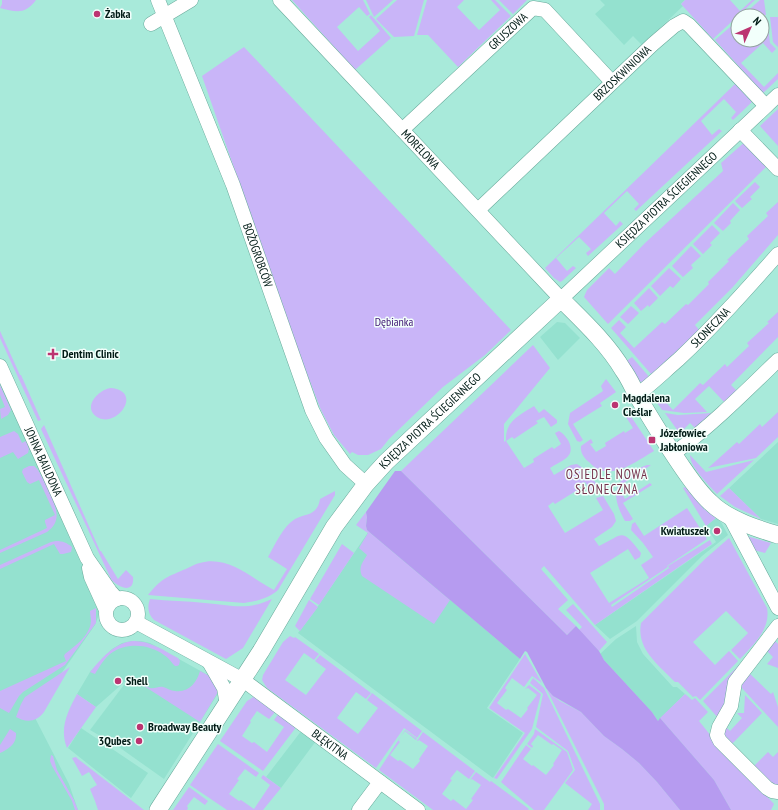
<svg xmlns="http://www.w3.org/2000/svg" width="778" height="810" font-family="'PT Sans Narrow',sans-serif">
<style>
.built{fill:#94e1cf}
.green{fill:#c9b5f8}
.forest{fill:#b69bf0}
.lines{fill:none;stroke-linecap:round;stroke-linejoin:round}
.minor-casing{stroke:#69aa9b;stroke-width:15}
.tertiary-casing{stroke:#69aa9b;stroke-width:18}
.minor{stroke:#fff;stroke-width:14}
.tertiary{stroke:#fff;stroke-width:17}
.poi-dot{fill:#bc3471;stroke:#f2fffb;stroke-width:1.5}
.labels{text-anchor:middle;stroke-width:3;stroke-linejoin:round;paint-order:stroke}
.poi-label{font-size:12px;font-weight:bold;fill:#011b16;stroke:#f2fffb;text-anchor:start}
.street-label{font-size:12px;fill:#011b16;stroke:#f2fffb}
.park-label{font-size:12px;fill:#401774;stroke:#f2fffb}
.neighbourhood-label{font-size:13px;letter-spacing:1px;fill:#75324c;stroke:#f2fffb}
</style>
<rect width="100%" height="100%" fill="#a8eada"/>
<!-- built -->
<path class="built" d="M600 0H685L681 4 683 6 642 45 633 36 624 45 595 14 605 5Z
M557 322 565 323 580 338 558 360 540 337Z
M0 381 93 590 98 608V617L95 625 33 714 69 784 78 810H0Z
M778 442V524L761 519 729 488Z
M716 518 721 522 728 535 702 556 637 621 610 639 595 625 716 542 706 526Z
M369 531 520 659 487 708 523 733 493 778 298 633 314 612Z
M636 626 637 642 643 654 673 687H677L685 694 658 721 652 712 604 660 600 654 616 639Z
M132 641H141L150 643 215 679 217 695 164 779 116 745 90 730 129 678 96 707 77 694 90 672 112 649 122 643Z
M81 728 148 773 131 798 68 748Z
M302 730 316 741 281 788 266 777Z"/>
<!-- green -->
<path class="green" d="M2 0H36C25 15 16 12 0 8L2 4Z
M292 0H363L370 14 367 16 359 7 337 27 358 51 380 31 369 17 371 15 391 38 355 70Z
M366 0H393L374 17Z
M397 0H424L414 36 394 37 376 19Z
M427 0H464L457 7 479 30 500 10 491 0H495L511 16 458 67 428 35H417Z
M499 0H527L513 14Z
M685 0H730L740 11 752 0H755L713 39 681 4Z
M760 0H764L766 15 742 16Z
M770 17H778V47L773 42Z
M762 18H767L770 43 776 49 772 53 763 43 741 63 764 87 778 73V79L763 93 715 40 736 22H738V40H762Z
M244 47 511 330 485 355 443 387 389 439 381 449 368 455H358L352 452 350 454 334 435 321 410 294 340 202 76Z
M735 84 752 102 733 120 731 118 736 112 724 99 701 121 712 135 719 129 722 131 636 211 634 209 639 204 627 191 604 213 616 226 620 221 623 224 588 256 586 253 591 249 579 237 556 258 567 271 573 266 576 268 562 281 560 282 554 278 545 268Z
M778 109V146L760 126Z
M747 140 770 163 608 324 584 297 587 290 609 268 615 274 645 243 723 171 721 163Z
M755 182 760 187 750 197 752 199 742 208 735 201Z
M778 202V235L732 288 695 325 700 331 681 350 651 374 611 328 619 320 626 327 620 333 634 348 662 322 665 324 686 304 688 305 709 284 708 282 729 261 727 260 749 239 747 236 768 216 766 213Z
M733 203 740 210 730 221 731 223 723 231 714 223Z
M712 225 720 233 710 243 712 245 703 254 693 244Z
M691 246 701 256 691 265 693 268 683 277 672 266Z
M669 268 681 279 673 288 670 286 660 296 651 286Z
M649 288 658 298 649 307 648 305 641 311 634 303Z
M631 306 639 313 628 324 620 317Z
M778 312V337L731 385 740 394 725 403 709 386 695 399 707 412 684 413 662 410 654 398 659 395 673 410 700 383 703 385 725 364 727 367 749 346 747 343 769 323 767 322Z
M0 331 20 375H21L41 420 38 421 0 338Z
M533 345 550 368 504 424V442L506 440C505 421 520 415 534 406L539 413 544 409 557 420V423L551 427 544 417 536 421 538 423 514 439 512 437 506 441 524 468 534 462 533 459 552 447 554 449 561 444 555 433 559 431C563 433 565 436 568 440 577 457 562 460 550 468L554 475 571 465 577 464 587 471 598 486 596 490 592 492 585 482 578 486 579 489 555 504 553 502 548 506 565 533 603 510 596 498 603 496 614 514 616 521 612 527 594 539 599 546C624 534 621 527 641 553L640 557 635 560 628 549 590 573 609 603 649 578 641 565 653 557 643 543 631 530 632 524 635 522 644 536 687 508 707 539 667 566 668 567 611 605 612 607 669 568 668 566 710 540 712 544 595 625 544 566 541 569 568 600 558 609 576 626 567 635 401 471Z
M632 357 651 379C637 389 632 372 625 362Z
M606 379 616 392 600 403 602 406 573 424 583 440 580 442 577 441 568 424 570 413 603 391 601 386Z
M0 385 11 410 8 415 1 419 0 409 5 407 0 395Z
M111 388C143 391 118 427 99 418 81 409 97 390 111 388Z
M778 412V437L756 458 708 468 737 442 739 444 760 424 762 427Z
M665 413 678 415 712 413 695 428 690 423 684 429 691 436 683 438Z
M630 415 654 451C635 462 608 484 589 462 584 458 580 452 581 446L591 439 593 443 590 444 596 452 606 446 605 443 624 431 625 433 633 428 626 417Z
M44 425 100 551H101L118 579 126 570 133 577C135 595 117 587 111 579L41 429Z
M14 431 18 434 22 443 26 441 29 449 28 453 18 459 13 452 0 458V437Z
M690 455 706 472 754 460 717 494C708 484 690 467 690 455Z
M647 465H651L618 487 625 499 650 483 652 485 623 503 633 519 630 521H625C614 501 610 485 632 472 637 469 641 467 647 465Z
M29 466H34L38 470C44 481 60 508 56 520 55 525 51 529 47 532L0 553V550L47 528 45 522V520L55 515 39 480 30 484 27 482 22 472 23 469Z
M685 487 704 509 716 518 706 526 683 488Z
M729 488 761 519 735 507 720 496Z
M335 491V495L278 590C270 598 254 602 244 603L148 595C161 579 165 578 183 570 189 568 194 564 200 563 228 555 251 578 274 590L287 569 268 557C275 545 283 526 295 519 307 513 317 516 320 499Z
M366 512 367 517 366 526 367 530 450 600 434 624 362 576C358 567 363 562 367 555L359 548 368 533 356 525Z
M743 535 771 543 765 553 750 549Z
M729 538 767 608C771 629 753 645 740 659L731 650 748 633 726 611 693 642 715 665 729 651 738 661 700 700 696 696 693 697 678 682H675C659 665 636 649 641 623L705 559Z
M56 541C63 541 67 543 72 547L71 552 63 554H60L54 544 0 569V565L51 542Z
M342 544 354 553 319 605 310 599Z
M150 599C168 601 187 601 205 603 231 605 247 611 272 599L243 648 226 659 154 620C148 614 147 607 150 599Z
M309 600 318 607 300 631 295 626Z
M573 604 607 642 599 651 579 630 582 627 566 610Z
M96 608V623L65 665 23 692 19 696 9 713 0 708V691L66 661 64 656 65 654C75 646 90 636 91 621 91 618 90 614 90 611Z
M290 636 294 638 295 637 319 654 314 660 304 653 285 680 306 695 326 669 315 661 320 655 371 693 366 699 356 692 337 718 358 734 378 708 367 700 372 693 422 731 417 738 404 728 376 768 267 688 262 680 263 675 283 642Z
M773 639 778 644V668L767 664 773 657 767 651Z
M132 641C149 640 163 650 178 658L180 661 179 665 177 666H175C171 662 168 657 164 655 149 644 126 642 110 654 104 659 99 667 95 674L90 672C102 658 113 644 132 641Z
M758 646 719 719 703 701Z
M525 654 542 683 532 676 524 687 512 678 505 688 507 690 497 703 506 710 508 709 521 718 528 709 527 708 537 695 528 688 525 689 529 685 541 694 532 729 497 779 494 778 525 733 489 708Z
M70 667 44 712C37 722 26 723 16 717L21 704 25 697Z
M200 671 215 679 218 692 200 722 130 677 131 676C138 679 143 686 150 688 155 689 159 686 163 687 167 688 171 691 175 691 189 693 197 682 200 671Z
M747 671 771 694 773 692 778 707V727L740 686Z
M533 678 544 688 600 804V810H588L592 804 565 783 575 770 568 751 536 727 543 694 530 683Z
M546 688 553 696 560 701 581 712 604 736 622 749 639 763 657 782 680 810H604V804Z
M77 694 96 707 67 748C59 728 68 711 77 694Z
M685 694 692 700 695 698 708 712 699 721 720 747 774 804 771 810H731L714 780 660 718Z
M745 695 762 713 731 745 753 767 768 752 773 757 778 752V790L720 737 725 726 730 731 742 718 737 713H744Z
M254 696 276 711 269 719 257 711 250 721 251 722 242 736 252 743 254 742 267 752 284 727 274 720 279 713 297 726 263 771 220 741 247 701 252 698Z
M10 729 16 733C17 744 8 749 0 753V745Z
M535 729 567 752 573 770 544 810H534L501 782 526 745 531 749 523 759 532 766 533 765 546 775 554 765 553 764 562 750 553 744 552 745 538 735 531 744 533 746 532 748 527 744 534 734Z
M405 730 417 739 416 740 405 731 398 740 400 742 390 755 398 761 400 760 413 769 420 761 419 759 428 746 419 740 418 741H417L423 732 475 771 469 779 457 770 450 779 452 780 442 794 451 801 453 799 466 809 473 800 471 799 481 785 472 779 470 780 476 772 490 782 491 781 529 809 528 810H433L379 770Z
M218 744 259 773 256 777 245 769 237 779 239 780 229 794 239 801 241 800 254 809 270 785 261 778 263 775 281 788 263 810H227L190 785Z
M51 755 53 756 57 770 74 800 78 810H75L72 801 52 766 50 761Z
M76 757 78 759 144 810H98L95 801 90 789 97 785 89 772 82 776 72 758Z
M189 787 208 801 205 805 194 797 187 806 188 808 187 810H173Z"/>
<!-- forest -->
<path class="forest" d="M395 471H401L567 635 576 626 599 651 604 660 652 712 658 721 660 718 714 780 731 810H680L657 782 639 763 622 749 604 736 581 712 553 696 546 688 527 652 525 651 520 659 367 530 366 526 367 517 366 512Z"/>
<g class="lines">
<!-- minor casing -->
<g class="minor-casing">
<g id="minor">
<path id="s1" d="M158 0 233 185 312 410 326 438 345 465 366 484"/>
<path id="s2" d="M280 0 561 299 778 95"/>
<path d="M151 24 191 0"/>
<path id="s3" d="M402 130 533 8 545 10 612 82"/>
<path d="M740 130 778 169"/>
<path id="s4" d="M478 210 653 44 674 26 683 21 689 25 766 106"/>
<path id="s5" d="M0 366 87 558 110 591 117 599"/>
<path id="s6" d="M637 395C652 384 665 371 679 359 714 326 746 290 778 254"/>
<path d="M673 454C711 426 744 393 778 360"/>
<path d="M730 517 778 608"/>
<path d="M89 568 91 577 106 610"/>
<circle cx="122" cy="614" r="16"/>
<path id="s7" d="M136 622 243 680 418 810"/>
<path d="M778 626 735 682 731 706 719 727 717 735 720 741 767 788 772 791 778 792"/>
<path d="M209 662 224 688 227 705"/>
<path d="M359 810 380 782"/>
</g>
</g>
<!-- tertiary casing -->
<g class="tertiary-casing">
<g id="tertiary">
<path id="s8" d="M158 810 261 651 334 527 366 484 386 462 561 299C583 321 607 343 623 370 629 378 633 388 638 397 651 419 665 442 680 464 689 477 698 491 710 502 727 519 755 528 778 535"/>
</g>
</g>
<!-- minor -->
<use href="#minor" class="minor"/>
<!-- tertiary -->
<use href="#tertiary" class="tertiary"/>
</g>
<!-- markers -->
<g class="poi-dot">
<circle cx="97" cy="14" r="4"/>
<path d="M51 348h4v4h4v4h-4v4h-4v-4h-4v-4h4z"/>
<circle cx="615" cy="405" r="4"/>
<rect x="648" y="436" width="8" height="8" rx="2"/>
<circle cx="717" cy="531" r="4"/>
<circle cx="118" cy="681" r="4"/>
<circle cx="140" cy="727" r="4"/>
<circle cx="139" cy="741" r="4"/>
</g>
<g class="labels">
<!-- poi labels -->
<g class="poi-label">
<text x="105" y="18">Żabka</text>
<text x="62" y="358">Dentim Clinic</text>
<text x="623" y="402">Magdalena<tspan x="623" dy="14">Cieślar</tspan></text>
<text x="660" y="437">Józefowiec<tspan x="660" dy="14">Jabłoniowa</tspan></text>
<text x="709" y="535" text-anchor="end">Kwiatuszek</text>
<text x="126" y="685">Shell</text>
<text x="148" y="731">Broadway Beauty</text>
<text x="131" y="745" text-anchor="end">3Qubes</text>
</g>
<!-- street labels -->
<g class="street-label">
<text dy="4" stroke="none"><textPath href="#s3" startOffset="145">GRUSZOWA</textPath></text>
<text dy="4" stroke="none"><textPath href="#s4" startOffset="199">BRZOSKWINIOWA</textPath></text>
<text dy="4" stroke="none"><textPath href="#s2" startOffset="205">MORELOWA</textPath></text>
<text dy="4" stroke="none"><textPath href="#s2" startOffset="555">KSIĘDZA PIOTRA ŚCIEGIENNEGO</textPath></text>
<text dy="4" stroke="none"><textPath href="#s1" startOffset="274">BOŻOGROBCÓW</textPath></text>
<text dy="4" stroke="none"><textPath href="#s6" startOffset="100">SŁONECZNA</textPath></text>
<text dy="4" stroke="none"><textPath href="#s8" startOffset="477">KSIĘDZA PIOTRA ŚCIEGIENNEGO</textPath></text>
<text dy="4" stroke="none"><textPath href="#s5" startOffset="105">JOHNA BAILDONA</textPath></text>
<text dy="4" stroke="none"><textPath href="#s7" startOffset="230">BŁĘKITNA</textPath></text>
</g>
<!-- park labels -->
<g class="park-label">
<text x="394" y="326">Dębianka</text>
</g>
<!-- neighbourhood labels -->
<g class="neighbourhood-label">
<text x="607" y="479">OSIEDLE NOWA<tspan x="607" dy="15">SŁONECZNA</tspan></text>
</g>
</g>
<!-- north arrow -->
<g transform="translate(750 28) rotate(45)"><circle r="19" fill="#f2fffb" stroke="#92a49f"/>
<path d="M0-3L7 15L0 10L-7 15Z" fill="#bc3471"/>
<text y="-6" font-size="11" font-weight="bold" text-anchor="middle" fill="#011b16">N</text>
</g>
</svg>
